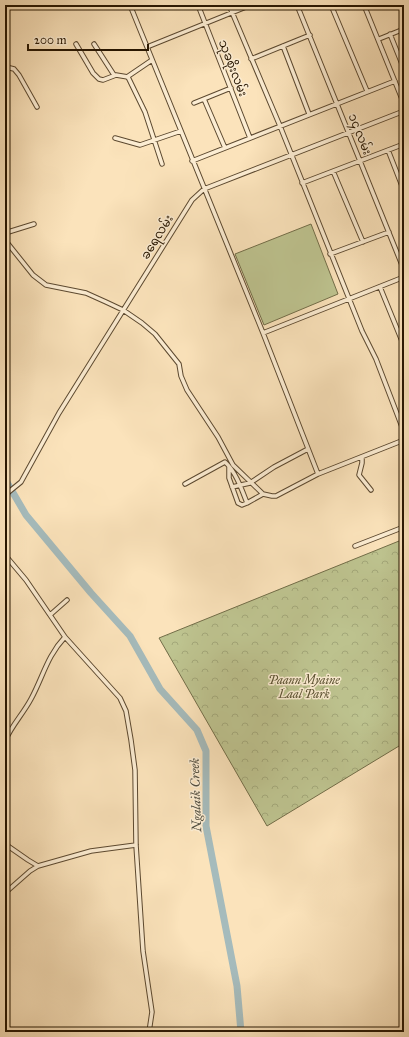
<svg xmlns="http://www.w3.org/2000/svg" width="409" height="1037" font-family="'IM FELL Great Primer','Noto Sans Myanmar',serif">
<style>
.forest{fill:url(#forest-crowns);stroke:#726d48}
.pitch{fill:#bec490;stroke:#726d48}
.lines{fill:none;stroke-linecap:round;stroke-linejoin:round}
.river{stroke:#a5bbbc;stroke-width:7}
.minor-casing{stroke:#5c4930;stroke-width:5.5}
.minor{stroke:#fcedd3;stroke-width:3.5}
.labels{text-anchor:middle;stroke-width:3;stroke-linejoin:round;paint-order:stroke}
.street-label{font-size:12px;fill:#271601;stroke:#fcedd3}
.park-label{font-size:12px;font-style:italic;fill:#5c5333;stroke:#fcedd3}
.water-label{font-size:13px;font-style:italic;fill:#535042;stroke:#fcedd3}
</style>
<defs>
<pattern id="forest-crowns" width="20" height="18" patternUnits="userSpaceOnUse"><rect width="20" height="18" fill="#bec490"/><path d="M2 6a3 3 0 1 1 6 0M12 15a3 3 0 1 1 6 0" fill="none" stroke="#a3a87a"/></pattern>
</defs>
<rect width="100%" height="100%" fill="#fbe3bb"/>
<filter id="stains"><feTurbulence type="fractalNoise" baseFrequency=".005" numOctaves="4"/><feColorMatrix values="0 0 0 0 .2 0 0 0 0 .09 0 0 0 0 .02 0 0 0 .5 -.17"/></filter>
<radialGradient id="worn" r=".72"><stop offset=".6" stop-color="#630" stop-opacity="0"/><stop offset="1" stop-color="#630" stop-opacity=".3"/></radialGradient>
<!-- forest -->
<path class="forest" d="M404 539V743L267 826 159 638Z"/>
<!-- pitch -->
<path class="pitch" d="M311 224 338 294 264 325 235 254Z"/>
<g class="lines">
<!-- river -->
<path class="river" d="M5 479 26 515 91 593 130 636 160 689 197 730 206 751V826L237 986 241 1032"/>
<!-- minor casing -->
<g class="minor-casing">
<path id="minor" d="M130 5 263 333 318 474
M198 5 250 138
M229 5 280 126 362 331 376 359 404 432
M297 5 404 270
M331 5 367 91
M364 5 404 104
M390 34 404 69
M379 39 404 29
M76 44 93 73 99 79 103 80 116 75 128 77 145 112 162 164
M94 44 114 75
M283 46 309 114
M147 47 251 5
M251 59 310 35
M5 70 10 68 14 69 19 75 37 107
M127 77 152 60
M204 99 225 148
M194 103 231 88
M115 138 140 145 181 131
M388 150 404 191
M192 161 395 81
M333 171 363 242
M302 183 404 144
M5 233 34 224
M5 240 33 275 46 285 86 293 106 302 123 310 142 323 155 334 179 364 181 376 187 390 218 437 233 465 263 494 272 496H276L318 474 404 440
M330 254 389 232
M380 287 404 346
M263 333 404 277
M362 457V463L359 475 371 490
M229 467V478L238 503 242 505 247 503 263 494
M185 484 225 462C236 472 242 490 247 503
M232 487 250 483 274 467 308 449
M5 495 21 482 59 413 192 200 204 189 404 111
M355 546 404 527
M5 555 26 580 65 637 120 698 126 711 131 740 135 770 136 845 143 951 152 1012 149 1032
M50 615 67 600
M5 741C12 725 23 714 31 699 43 677 47 656 65 637
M5 844 28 860 38 866 91 851 136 845
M5 893 30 871 38 866"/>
</g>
<!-- minor -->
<use href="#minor" class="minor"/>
</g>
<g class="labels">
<!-- street labels -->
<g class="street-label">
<text transform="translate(233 68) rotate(69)" y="4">သုခစိုးလမ်း</text>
<text transform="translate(360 134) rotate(68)" y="4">၁၄ လမ်း</text>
<text transform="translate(157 237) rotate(-58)" y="4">ခရေလမ်း</text>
</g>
<!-- park labels -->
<g class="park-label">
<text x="304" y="684">Paann Myaine<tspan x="304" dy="14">Laal Park</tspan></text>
</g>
<!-- water labels -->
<g class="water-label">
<text transform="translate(195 795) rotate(-92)" y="5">Ngalaik Creek</text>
</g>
</g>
<!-- margin -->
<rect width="409" height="1037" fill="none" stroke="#fbe3bb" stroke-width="20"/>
<rect x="6" y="6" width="397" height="1025" fill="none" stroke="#271601" stroke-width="2"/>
<rect x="10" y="10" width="389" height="1017" fill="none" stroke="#271601"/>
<!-- scale -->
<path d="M28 44v6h120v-6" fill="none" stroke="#271601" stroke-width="2"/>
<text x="34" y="44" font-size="12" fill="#271601" stroke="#fcedd3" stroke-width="3" paint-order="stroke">200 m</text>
<rect width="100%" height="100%" filter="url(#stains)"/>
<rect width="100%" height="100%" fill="url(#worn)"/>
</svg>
